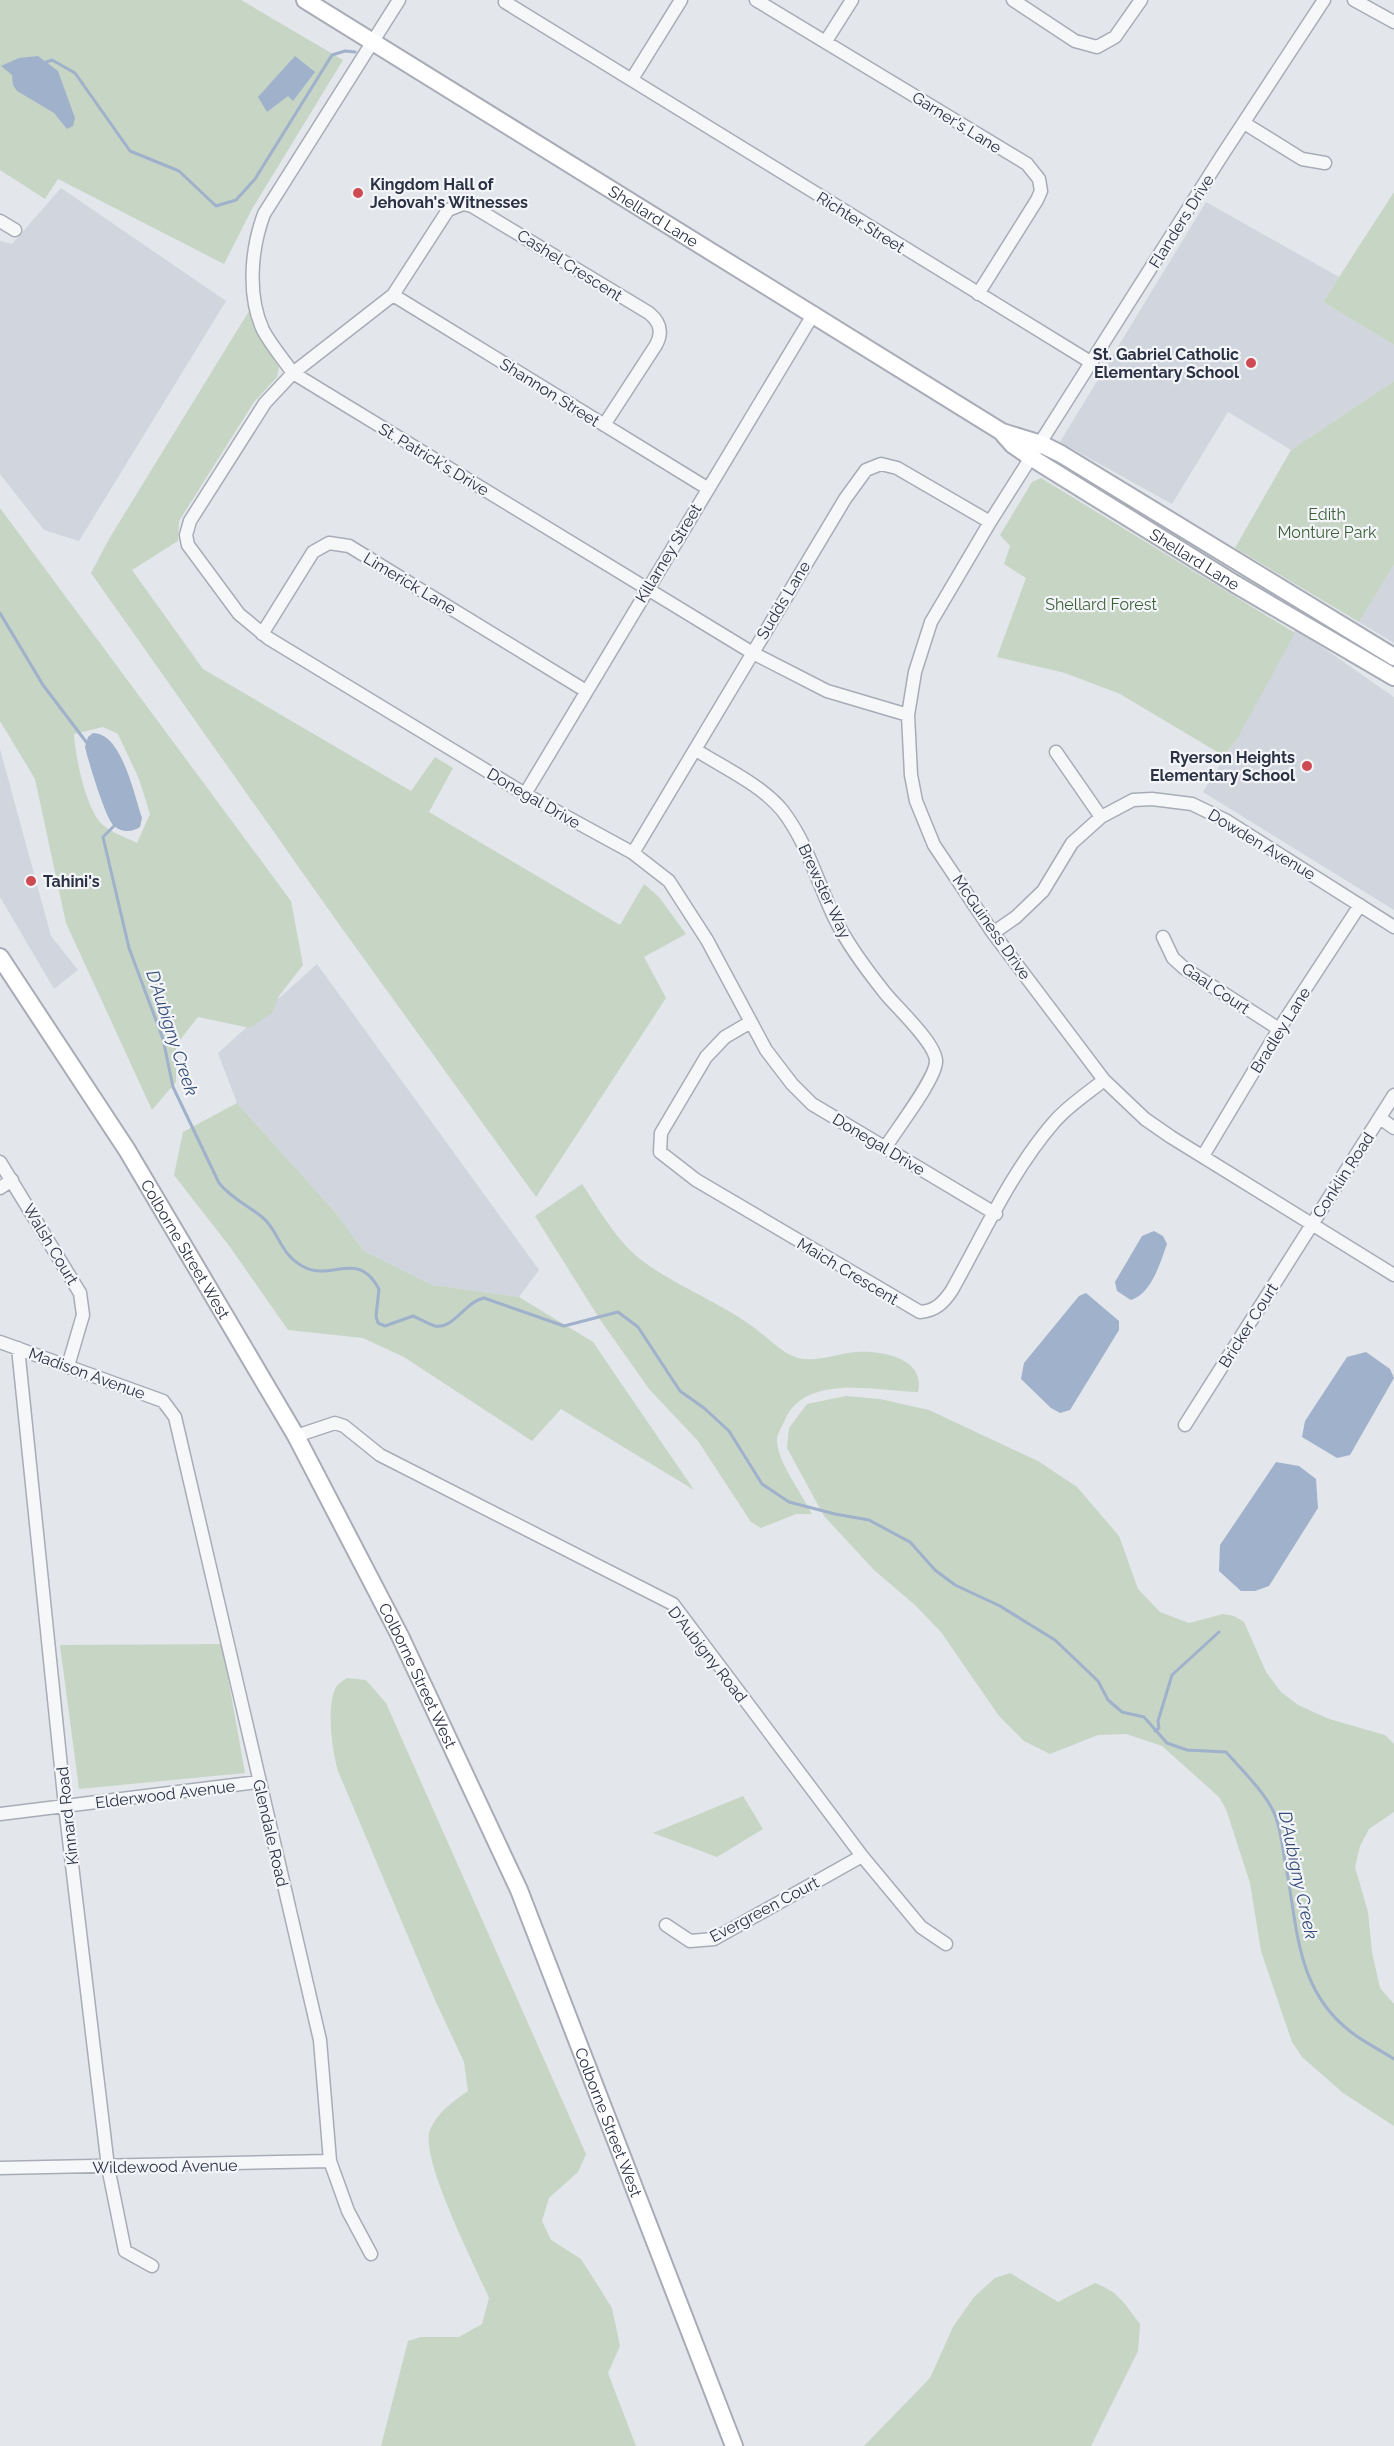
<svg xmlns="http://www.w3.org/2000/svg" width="1394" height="2446" font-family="Raleway,sans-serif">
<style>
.built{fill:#d1d5dd}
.green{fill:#c7d5c5;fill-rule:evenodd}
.water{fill:#9fb1cb}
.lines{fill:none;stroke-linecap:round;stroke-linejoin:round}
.stream{stroke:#9fb1cb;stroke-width:3}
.street-casing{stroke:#a8acb6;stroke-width:15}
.secondary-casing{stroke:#a8acb6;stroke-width:20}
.street{stroke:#f6f7f9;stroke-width:12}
.secondary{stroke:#fff;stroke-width:16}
.poi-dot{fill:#ce4b54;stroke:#f3f5f8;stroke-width:2}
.labels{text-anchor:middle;stroke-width:4.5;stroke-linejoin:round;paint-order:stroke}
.street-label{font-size:16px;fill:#2b3244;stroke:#f3f5f8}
.poi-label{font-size:16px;font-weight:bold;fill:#2b3244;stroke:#f3f5f8;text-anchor:start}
.park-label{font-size:16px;fill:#3c5f38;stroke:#f3f5f8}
.water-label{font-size:18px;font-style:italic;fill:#354d78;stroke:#f3f5f8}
</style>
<rect width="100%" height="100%" fill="#e3e6eb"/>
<!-- built -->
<path class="built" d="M61 188 226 301 79 541 44 530 0 474V241L12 244Z
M1206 202 1339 277 1323 302 1394 345V381L1291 450 1228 412 1172 504 1060 442Z
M1394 565V643L1359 622Z
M1296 629 1394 697V910L1203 792 1235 741Z
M0 749 51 936 78 970 54 989 0 897Z
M317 964 539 1270 519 1297 432 1285 364 1251 335 1212 237 1103 218 1053Z"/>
<!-- green -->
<path class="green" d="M0 0H241L343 60 252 209 224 264 58 179 45 199 0 170Z
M1394 192V345L1323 302Z
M249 311 252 323 279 367 277 377 254 402 179 521 178 541 132 570 203 669 411 791 435 757 453 768 429 812 620 925 644 884 659 897 686 934 644 957 666 998 536 1197 336 920 91 573 109 539Z
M1394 381V565L1359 622 1235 548 1291 450Z
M1041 478 1295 633 1237 739 1224 756 1120 694 1065 673 997 657 1026 578 1004 564 1010 546 1000 535 1032 482Z
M0 508 291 901 303 965 279 996 272 1013 250 1028 198 1017 176 1045V1082L152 1110 66 923 35 779 0 721ZM103 727 118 734 139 779 150 814 137 843C127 838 113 833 104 826 86 812 75 755 74 734Z
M237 1103 335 1212 364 1251 432 1285 519 1297 593 1342 694 1490 561 1409 532 1441 404 1357 363 1338 288 1330 230 1247 174 1175 183 1132Z
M582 1184C599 1209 616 1240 640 1259 676 1287 724 1303 761 1333 773 1343 787 1357 803 1359 822 1361 839 1353 857 1352 883 1350 926 1359 918 1392 877 1391 803 1372 784 1422 782 1426 777 1434 777 1439 776 1460 803 1495 812 1514H796L761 1528 751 1522 698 1441 649 1389 599 1318 535 1216Z
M846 1396 880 1399 929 1410 1038 1461 1077 1487 1119 1536 1138 1589 1160 1612 1189 1623 1223 1614 1234 1616 1244 1622 1266 1672 1281 1692 1298 1705 1329 1719 1385 1735 1394 1744V1812L1369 1829 1360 1846 1355 1867 1368 1912 1372 1952 1380 1988 1394 2004V2126L1343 2093 1302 2057 1292 2042 1261 1951 1250 1883 1226 1809 1219 1797 1162 1746 1126 1734 1098 1735 1050 1754 1024 1741 999 1716 941 1632 915 1605 874 1570 824 1516 787 1448 789 1428 807 1404Z
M222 1644 245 1773 79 1789 60 1645Z
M347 1678 366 1680 386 1703 586 2154 578 2172 549 2198 542 2221 551 2240 581 2259 612 2308 620 2346 608 2373 636 2446H381L408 2341 421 2337H459L482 2324 489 2298C476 2267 419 2158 430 2130 438 2111 453 2102 468 2091L464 2062 435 2000 338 1771C332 1751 326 1706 336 1687 338 1684 344 1680 347 1678Z
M743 1796 763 1829 717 1857 653 1833Z
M1010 2273 1058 2302 1095 2283C1120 2293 1124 2303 1140 2324L1138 2351 1091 2446H864L930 2378 953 2327 974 2297 995 2278Z"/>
<!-- water -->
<path class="water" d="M38 56 58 71 75 118 73 126 67 129 54 113 17 91 13 85 12 75 1 66 19 58Z
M295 56 315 72 293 101 288 96 267 112 258 97Z
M93 733C122 733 134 795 142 818L140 827C132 832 122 833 114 826 106 820 88 760 85 747L88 737Z
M1154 1231 1163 1236 1167 1244C1160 1263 1152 1293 1131 1300L1117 1291 1115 1282 1142 1236Z
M1086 1293 1119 1321V1330L1070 1410 1060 1413 1051 1408 1021 1379 1024 1363 1079 1296Z
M1366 1352 1390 1369 1394 1378 1350 1455 1337 1458 1302 1437 1305 1421 1347 1357Z
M1276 1462 1299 1466 1316 1479 1318 1508 1269 1586 1255 1591H1241L1219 1571 1220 1545Z"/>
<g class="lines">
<!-- stream -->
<path class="stream" d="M44 63 52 60 75 73 130 151 179 171 216 206 236 200 255 179 332 55 345 51 355 52
M0 613 43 685 87 743
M114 826 103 837 129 948 163 1039 173 1087 219 1183C234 1202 257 1209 268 1223 281 1239 281 1253 302 1266 331 1283 357 1248 379 1289L376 1316 378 1323 385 1326 413 1316C420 1319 428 1324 435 1326 453 1330 466 1301 484 1298L564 1326 618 1312 638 1327 680 1391 704 1408 729 1431 762 1484 789 1502 835 1514 869 1520 910 1542 935 1570 955 1585 1000 1606 1055 1640 1098 1681 1108 1700 1122 1712 1144 1717 1167 1743 1187 1750 1226 1752C1241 1769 1259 1786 1270 1805 1281 1823 1282 1848 1286 1867 1298 1929 1296 1990 1351 2032 1364 2042 1380 2050 1394 2059
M1155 1731 1159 1728 1158 1721 1172 1675 1219 1632"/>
<!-- street casing -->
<g class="street-casing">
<path id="street" d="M399 0 264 214C251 249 247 295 263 330 271 345 283 359 293 373L751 652 827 691 908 715
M756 0 1027 164 1039 179 1041 191 1037 200 978 294
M1013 0 1075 41 1097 47 1115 37 1141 0
M1324 0 1221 157 990 522 931 622 915 672 908 715 911 775 916 801 934 845 993 933 1104 1080 1145 1119 1171 1137 1394 1275
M1354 0 1394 22
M505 2 1092 363
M826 41 852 0
M632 79 681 0
M1244 123 1302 159 1325 163
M0 221 15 230
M393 295 707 488
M604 425 656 345C663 332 660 322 649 313L472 206 463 204 448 210 393 295 293 373 265 403 190 521 186 535 188 545 239 614 268 638 525 794 633 853 669 881 707 940 766 1050 792 1084 812 1104 996 1214
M262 634 313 552 329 543 349 546 586 691
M696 750C724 768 760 784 782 810 807 842 817 881 834 917 847 944 866 969 885 993 896 1007 937 1044 936 1062 935 1080 896 1130 885 1148
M1056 752 1101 817
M525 794 814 313
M633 853 845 499 866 470 881 464 897 468 990 522
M993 933 1016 917 1043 891 1072 843 1101 817 1133 800 1152 799 1192 804 1227 821 1394 927
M1163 937 1173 958 1184 968 1279 1029
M749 1023 725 1037 706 1057 661 1133 660 1152 696 1180 920 1312C936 1311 944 1302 952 1290 984 1233 1012 1170 1055 1121 1069 1105 1088 1093 1104 1080
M1380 1118 1394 1128
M1203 1156 1279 1029 1360 905
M0 1162 80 1293 83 1315 68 1366
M0 1188 12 1180
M0 1342 163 1401 175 1417 320 2040 330 2161 348 2211 371 2254
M18 1348 65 1806 108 2167 125 2251 152 2266
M1185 1425 1394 1095
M296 1436 335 1423 344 1426 380 1455 673 1604 862 1856 921 1927 946 1944
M0 1814 258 1782
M666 1925 690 1941 714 1939 862 1856
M0 2168 330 2161"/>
</g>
<!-- secondary casing -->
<g class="secondary-casing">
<g id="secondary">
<path id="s1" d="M305 0 1002 432 1041 444 1061 454 1394 657"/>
<path id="s2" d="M1004 435 1013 445 1032 458 1235 584 1394 677"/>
<path id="s3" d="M0 957 127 1150 296 1436 400 1636 519 1890 734 2446"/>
</g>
</g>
<!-- street -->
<use href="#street" class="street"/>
<!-- secondary -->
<use href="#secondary" class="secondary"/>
</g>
<!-- markers -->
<g class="poi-dot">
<circle cx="358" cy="193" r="6"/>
<circle cx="1251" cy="363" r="6"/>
<circle cx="1307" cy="766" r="6"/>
<circle cx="31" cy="881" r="6"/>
</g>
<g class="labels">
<!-- street labels -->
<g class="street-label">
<text transform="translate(957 122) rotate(32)" y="6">Garner's Lane</text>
<text dy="6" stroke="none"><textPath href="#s1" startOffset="410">Shellard Lane</textPath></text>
<text transform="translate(1181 221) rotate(-58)" y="6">Flanders Drive</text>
<text transform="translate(861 222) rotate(32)" y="6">Richter Street</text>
<text transform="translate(570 265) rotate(32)" y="6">Cashel Crescent</text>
<text transform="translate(550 392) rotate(32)" y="6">Shannon Street</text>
<text transform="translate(434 459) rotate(31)" y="6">St. Patrick's Drive</text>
<text transform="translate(668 553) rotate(-59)" y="6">Killarney Street</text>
<text dy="6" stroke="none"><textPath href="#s2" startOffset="228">Shellard Lane</textPath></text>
<text transform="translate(410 583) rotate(31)" y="6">Limerick Lane</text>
<text transform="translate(783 600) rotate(-59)" y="6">Sudds Lane</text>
<text transform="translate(534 798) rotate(30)" y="6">Donegal Drive</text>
<text transform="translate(1262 844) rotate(31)" y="6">Dowden Avenue</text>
<text transform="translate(825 891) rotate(65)" y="6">Brewster Way</text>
<text transform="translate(992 927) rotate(55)" y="6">McGuiness Drive</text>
<text transform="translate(1216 988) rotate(34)" y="6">Gaal Court</text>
<text transform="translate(1280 1030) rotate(-58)" y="6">Bradley Lane</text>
<text transform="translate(879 1144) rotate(31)" y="6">Donegal Drive</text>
<text transform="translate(1343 1175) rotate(-57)" y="6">Conklin Road</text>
<text transform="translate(51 1244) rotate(59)" y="6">Walsh Court</text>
<text dy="6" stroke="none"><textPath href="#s3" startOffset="346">Colborne Street West</textPath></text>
<text transform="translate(848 1271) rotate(31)" y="6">Maich Crescent</text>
<text transform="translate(1248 1325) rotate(-58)" y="6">Bricker Court</text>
<text transform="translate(87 1373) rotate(20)" y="6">Madison Avenue</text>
<text transform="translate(708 1654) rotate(52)" y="6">D'Aubigny Road</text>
<text dy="6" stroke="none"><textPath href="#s3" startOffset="832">Colborne Street West</textPath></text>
<text transform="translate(165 1794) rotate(-7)" y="6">Elderwood Avenue</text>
<text transform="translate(67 1816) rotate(-96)" y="6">Kinnard Road</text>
<text transform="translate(271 1833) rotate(77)" y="6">Glendale Road</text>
<text transform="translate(764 1909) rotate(-28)" y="6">Evergreen Court</text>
<text dy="6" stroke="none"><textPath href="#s3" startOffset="1318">Colborne Street West</textPath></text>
<text transform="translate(165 2166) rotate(-1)" y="6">Wildewood Avenue</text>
</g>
<!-- poi labels -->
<g class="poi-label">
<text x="370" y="190">Kingdom Hall of<tspan x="370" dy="18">Jehovah's Witnesses</tspan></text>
<text x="1239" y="360" text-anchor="end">St. Gabriel Catholic<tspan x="1239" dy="18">Elementary School</tspan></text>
<text x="1295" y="763" text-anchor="end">Ryerson Heights<tspan x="1295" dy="18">Elementary School</tspan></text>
<text x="43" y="887">Tahini's</text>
</g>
<!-- park labels -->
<g class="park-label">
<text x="1327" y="520">Edith<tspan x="1327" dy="18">Monture Park</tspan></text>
<text x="1101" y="610">Shellard Forest</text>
</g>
<!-- water labels -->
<g class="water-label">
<text transform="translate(172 1033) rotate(72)" y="6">D'Aubigny Creek</text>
<text transform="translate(1298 1875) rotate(78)" y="6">D'Aubigny Creek</text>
</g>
</g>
</svg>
